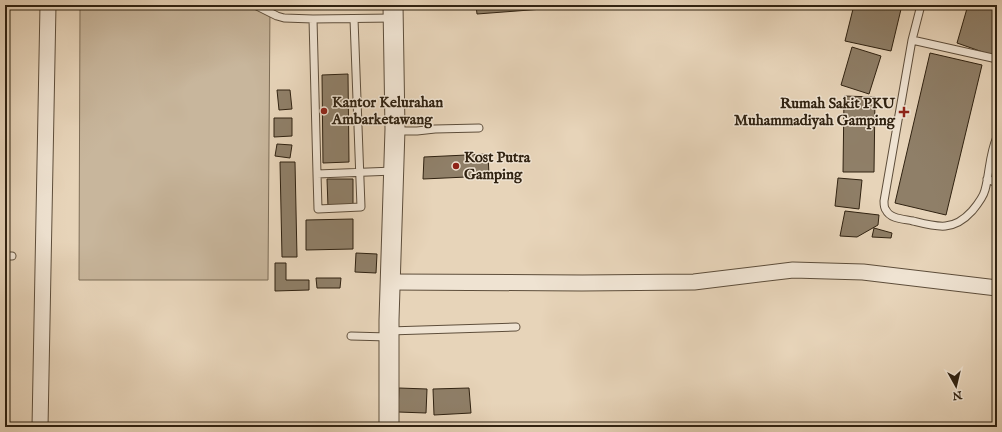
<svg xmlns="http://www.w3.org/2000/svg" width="1002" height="432" font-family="'IM FELL English',serif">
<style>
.green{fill:#c8b69c;stroke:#7c6c56}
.building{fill:#8f7f68;stroke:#302211}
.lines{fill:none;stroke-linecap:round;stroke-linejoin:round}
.service-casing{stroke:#5e4e3b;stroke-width:9}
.minor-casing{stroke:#5e4e3b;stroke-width:17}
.tertiary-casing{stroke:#5e4e3b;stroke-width:21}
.service{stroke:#efe3d2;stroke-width:7}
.minor{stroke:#efe3d2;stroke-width:15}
.tertiary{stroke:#efe3d2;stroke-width:19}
.poi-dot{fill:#8f2418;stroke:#efe3d2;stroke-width:1.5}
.labels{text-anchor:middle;stroke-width:3;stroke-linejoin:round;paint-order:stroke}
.poi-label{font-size:15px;font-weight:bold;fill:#302211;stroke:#efe3d2;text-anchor:start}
</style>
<rect width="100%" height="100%" fill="#e7d4b9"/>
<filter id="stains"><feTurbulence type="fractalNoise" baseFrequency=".005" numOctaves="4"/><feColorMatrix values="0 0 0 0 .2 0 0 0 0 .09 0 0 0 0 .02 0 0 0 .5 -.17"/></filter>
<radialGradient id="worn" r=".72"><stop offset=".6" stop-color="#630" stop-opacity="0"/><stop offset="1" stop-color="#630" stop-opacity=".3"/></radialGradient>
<!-- green -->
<path class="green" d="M80 5H270L268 280H79Z"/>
<!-- building -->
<path class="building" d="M476 5H543V9L477 14Z
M854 5H902L891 51 845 41Z
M968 5H991L997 6V57L957 43Z
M852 47 881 56 869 94 841 85Z
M930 53 982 65 946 215 895 203Z
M348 74 349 162 323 163 322 75Z
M277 90H290L292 109 279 110Z
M844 96 875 97 874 172H843Z
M274 118H292V136L274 137Z
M277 144 292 145 290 158 275 156Z
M488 154 489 176 423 179 424 157Z
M280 162H295L297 257H282Z
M838 178 862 180 859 209 835 206Z
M327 179H353V206L328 207Z
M845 211 879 215 878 225 857 237 840 236Z
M353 219V249L306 250V220Z
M874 228 892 233 891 238 872 237Z
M356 253 377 254 376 273 355 272Z
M275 263H286V280H309V290L275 291Z
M316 278H341L340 288H317Z
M399 388 427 389 426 413 398 412Z
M469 388 471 413 434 415 433 389Z"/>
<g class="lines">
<!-- service casing -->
<g class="service-casing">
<path id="service" d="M255 5 277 16 284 18 313 19
M921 5 912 40 997 59
M393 18 313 19 317 174 394 171
M912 40 884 201C884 204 884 208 886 210 890 219 904 219 913 221 937 227 953 232 972 211 977 205 983 198 985 190 990 172 989 155 997 137
M395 131H417L435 129 479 128
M317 174 318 209 361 207 354 19
M987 179 997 183
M5 256H12
M389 331 516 327
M351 336 389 337"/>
</g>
<!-- minor casing -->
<g class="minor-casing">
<path id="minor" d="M390 282 582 283 694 282 793 270 863 272 997 288
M40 427 48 5"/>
</g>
<!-- tertiary casing -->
<g class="tertiary-casing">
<path id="tertiary" d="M389 427V320L395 129 393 5"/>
</g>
<!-- service -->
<use href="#service" class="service"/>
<!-- minor -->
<use href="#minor" class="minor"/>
<!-- tertiary -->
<use href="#tertiary" class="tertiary"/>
</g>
<!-- markers -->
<g class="poi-dot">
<circle cx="324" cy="111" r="4"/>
<path d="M902 106h4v4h4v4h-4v4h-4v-4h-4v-4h4z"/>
<circle cx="456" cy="166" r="4"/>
</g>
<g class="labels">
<!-- poi labels -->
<g class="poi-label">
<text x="332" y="107">Kantor Kelurahan<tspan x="332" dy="17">Ambarketawang</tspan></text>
<text x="895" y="108" text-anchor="end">Rumah Sakit PKU<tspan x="895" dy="17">Muhammadiyah Gamping</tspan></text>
<text x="464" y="162">Kost Putra<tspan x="464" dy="17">Gamping</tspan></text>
</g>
</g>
<!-- margin -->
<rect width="1002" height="432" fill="none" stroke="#e7d4b9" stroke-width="20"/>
<rect x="6" y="6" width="990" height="420" fill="none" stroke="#302211" stroke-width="2"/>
<rect x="10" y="10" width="982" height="412" fill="none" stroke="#302211"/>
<!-- north arrow -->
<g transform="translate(956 386) rotate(172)" stroke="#efe3d2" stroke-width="3" paint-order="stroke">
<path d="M0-3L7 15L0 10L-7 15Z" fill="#302211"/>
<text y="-6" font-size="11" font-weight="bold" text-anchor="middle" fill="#302211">N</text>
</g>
<rect width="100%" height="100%" filter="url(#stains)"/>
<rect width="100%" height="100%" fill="url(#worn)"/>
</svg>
